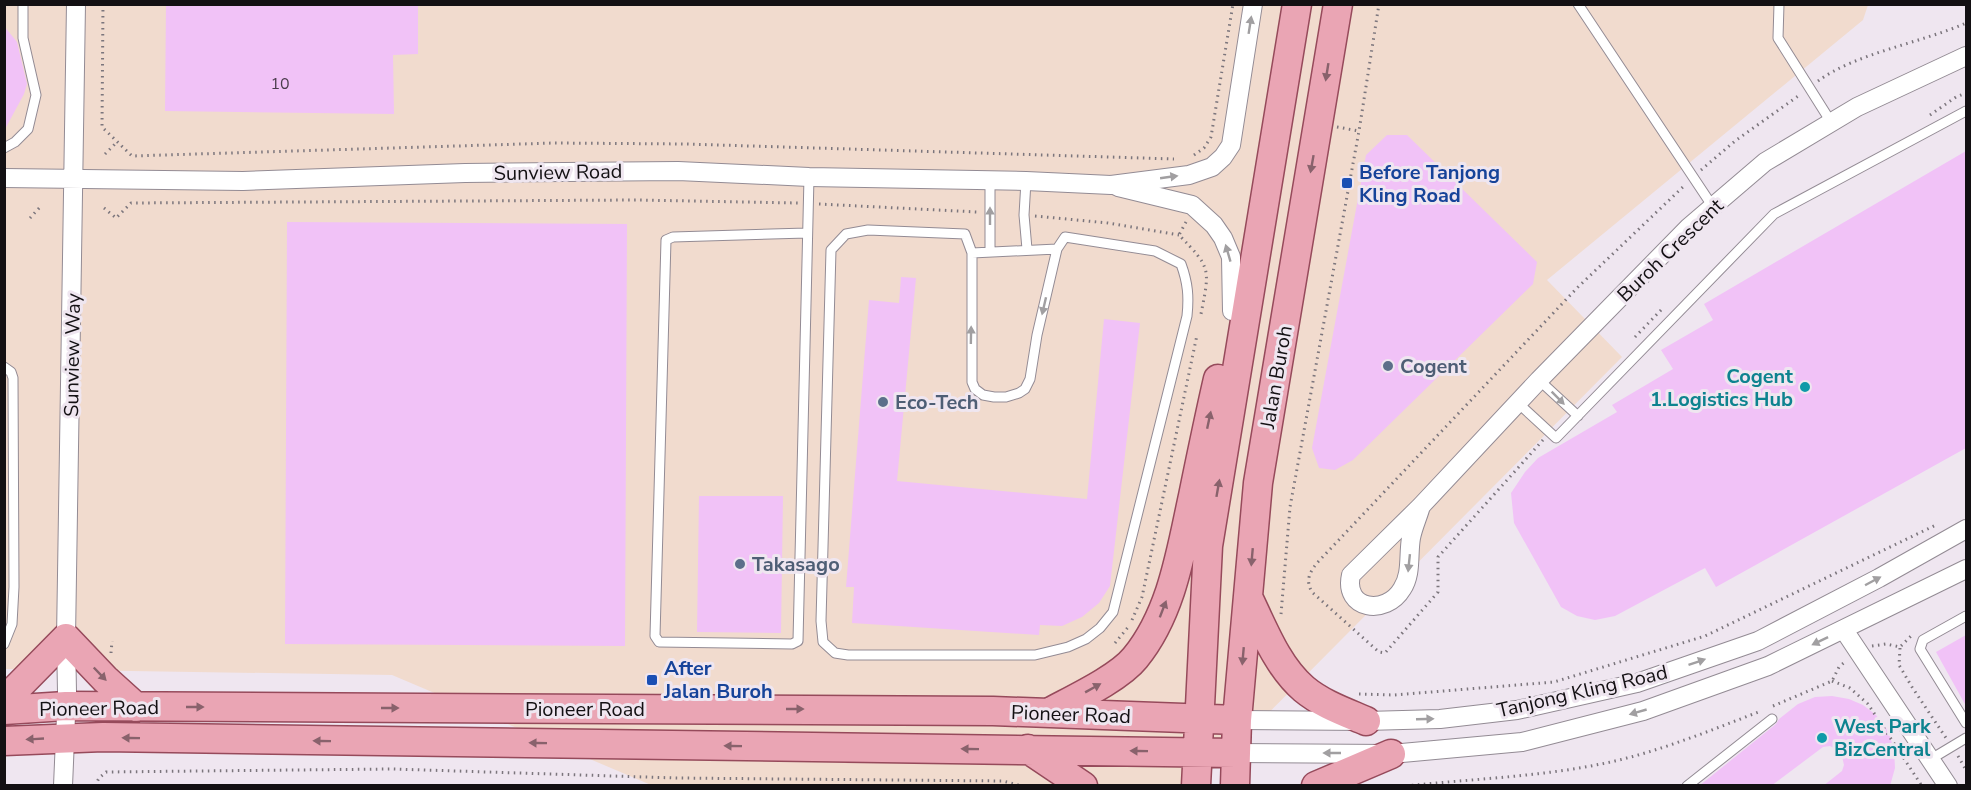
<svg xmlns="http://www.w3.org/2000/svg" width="1971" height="790" font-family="'Nunito Sans',sans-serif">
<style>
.industrial{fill:#f1dbce}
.building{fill:#f1c2f7}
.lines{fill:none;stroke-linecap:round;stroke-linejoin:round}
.lane-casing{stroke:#938b94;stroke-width:11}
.street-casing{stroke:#938b94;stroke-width:20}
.primary-casing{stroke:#964a5b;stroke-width:31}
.path{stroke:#7b757c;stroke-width:3;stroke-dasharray:1.5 4.5;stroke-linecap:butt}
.lane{stroke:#fff;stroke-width:9}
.street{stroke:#fff;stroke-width:18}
.primary{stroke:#eaa5b4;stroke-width:28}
.oneway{fill:#a19fa1}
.oneway2{fill:#89626c}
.transit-dot{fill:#1a4fb4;stroke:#efe6f0;stroke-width:2}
.service-dot{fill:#5c6f8a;stroke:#efe6f0;stroke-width:2}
.culture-dot{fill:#0f9aa8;stroke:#efe6f0;stroke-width:2}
.labels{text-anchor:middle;stroke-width:6;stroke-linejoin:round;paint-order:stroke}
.number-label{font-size:16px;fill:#4a3c4c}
.street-label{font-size:20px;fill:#131013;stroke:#efe6f0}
.transit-label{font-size:20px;font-weight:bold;fill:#164399;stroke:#efe6f0;text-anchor:start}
.service-label{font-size:20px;font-weight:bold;fill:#4e5e75;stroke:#efe6f0;text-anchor:start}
.culture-label{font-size:20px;font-weight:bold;fill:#0d838f;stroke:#efe6f0;text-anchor:end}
</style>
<rect width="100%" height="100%" fill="#efe6f0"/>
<!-- industrial -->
<path class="industrial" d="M5 5H1868L1863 20 1547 280 1622 357 1197 785H651L392 675 5 669Z"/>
<!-- building -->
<path class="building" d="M166 4H418V54L393 55 394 114 165 111Z
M4 26 17 42 27 84 24 94 4 131Z
M1387 135H1407L1537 262 1533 284 1353 460 1335 470 1319 468 1312 448 1366 155Z
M1966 151V448L1716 587 1705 568 1615 616 1595 620 1577 616 1561 607 1514 523 1511 493 1525 472 1538 458 1617 412 1612 405 1673 369 1661 350 1713 320 1704 304Z
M287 222 627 224 625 646 285 644Z
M901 277 916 278 897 481 1087 499 1104 319 1140 323 1110 586 1099 603 1082 617 1062 626 1040 625 1039 635 852 623 854 587H846L869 300 899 303Z
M699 496H783L781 633 697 632Z
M1966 635V706L1936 652Z
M1832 696 1849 699 1863 705 1876 715 1888 731 1894 749 1895 768 1890 786H1823L1842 771 1844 765 1841 752 1830 746 1823 747 1771 786H1699L1776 724 1779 719 1798 704 1815 697Z"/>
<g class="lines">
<!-- lane casing -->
<g class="lane-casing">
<path id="lane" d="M1578 4 1713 207
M1779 4 1778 38 1831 122
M4 148 15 142 28 129 36 95 23 38V4
M990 181V251
M1026 181 1024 215 1027 249
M807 233 673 237 666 240 655 636 659 642 792 644 798 641 809 177
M972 253V382L975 389 983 395 994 397H1006L1019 393 1025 389 1030 379 1037 335 1057 249 1065 237 1155 251 1181 264C1188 283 1189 297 1187 316L1113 612 1100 628 1086 639 1068 647 1035 655H848L835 653 823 642 821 621 831 250 846 234 868 230 965 234 972 253 1057 249
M4 367 11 372 13 378 14 587 12 624 4 644
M1539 380 1578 416
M1518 403 1556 438 1774 214 1966 111
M1966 616 1923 640 1920 649 1966 723
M1931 759 1966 738
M1687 786 1772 719"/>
</g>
<!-- street casing -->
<g class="street-casing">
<path id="street" d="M4 178 243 181 465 173 678 171 809 177 1026 181 1111 185 1189 175 1212 167 1223 157 1231 145 1253 4
M1118 187 1192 205 1214 225 1223 238 1231 257 1232 311
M1421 506C1418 517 1413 527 1411 538 1408 555 1412 574 1402 589 1386 616 1343 610 1351 575L1421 506 1539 380 1689 227 1765 162 1857 107 1966 56
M1844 630 1948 786
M1237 720 1366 721 1440 719 1517 710 1637 683 1758 641 1879 578 1966 529
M1236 753 1391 754 1522 742 1643 711 1768 666 1966 569
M63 786 67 692 66 638 76 4"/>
</g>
<!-- primary casing -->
<g class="primary-casing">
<path id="primary" d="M1248 597C1263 628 1277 666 1304 689 1322 704 1345 712 1366 721
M4 701 66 638 105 679 136 707
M4 710 66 706 993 711 1237 720
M1050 712C1074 699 1119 678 1135 658 1172 613 1181 551 1193 496 1201 457 1209 418 1218 379
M4 741 103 737 1236 753
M1028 749 1083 786
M1196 786 1208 546 1297 4
M1235 786 1237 720 1258 483 1338 4
M1316 786 1391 754"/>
</g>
<!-- path -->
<path class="path" d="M103 4 102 127 132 156 554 143 686 144 1174 159
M1818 81C1856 53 1921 43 1966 23
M1930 115 1956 97 1966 93
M1337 127 1359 131
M105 154 117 142
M1194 155 1204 148 1211 137 1233 4
M1701 170 1735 141 1801 94
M819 204 977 212
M104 208 116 218 131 203 637 200 798 203
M1035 216 1108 223 1179 235
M30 218 41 206
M1186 222 1179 235C1211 268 1210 268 1201 314
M1635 337 1662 309
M1543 440 1438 557V592L1385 653 1379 652 1312 592C1305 580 1310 572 1317 563L1577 288 1685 185
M1281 614 1290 507 1359 131 1379 4
M1132 620 1142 597 1197 335
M1115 643 1129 626
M1872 646 1886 644 1900 647 1911 636
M1900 648 1899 665 1912 687 1946 738
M111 653 112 641
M1832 681 1850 688 1868 704 1922 786
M1359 694 1394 695 1554 682 1705 636 1938 524
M1773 706 1832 681 1839 667 1846 661
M1958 756 1966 770
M4 785 5 786
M32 786 33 785
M95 786 99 778 106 772 393 769 676 778 1003 781 1022 786
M1406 786C1470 779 1537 777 1601 764 1656 753 1709 731 1761 711"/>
<!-- lane -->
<use href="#lane" class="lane"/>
<!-- street -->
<use href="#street" class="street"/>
<!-- primary -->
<use href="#primary" class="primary"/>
</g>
<!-- one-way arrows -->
<defs><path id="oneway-solid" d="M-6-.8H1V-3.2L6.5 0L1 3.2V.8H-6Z" transform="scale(1.5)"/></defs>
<g class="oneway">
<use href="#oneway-solid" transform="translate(1250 25) rotate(-81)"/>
<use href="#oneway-solid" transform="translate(1169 177) rotate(-8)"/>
<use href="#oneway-solid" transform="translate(990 216) rotate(-90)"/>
<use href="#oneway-solid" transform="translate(1228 253) rotate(-106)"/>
<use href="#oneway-solid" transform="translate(1044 306) rotate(103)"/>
<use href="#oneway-solid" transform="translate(971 335) rotate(-89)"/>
<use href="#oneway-solid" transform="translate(1558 398) rotate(45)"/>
<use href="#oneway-solid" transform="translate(1409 563) rotate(96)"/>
<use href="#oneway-solid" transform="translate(1873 581) rotate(-28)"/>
<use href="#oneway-solid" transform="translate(1820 641) rotate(154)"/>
<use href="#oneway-solid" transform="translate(1697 662) rotate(-19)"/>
<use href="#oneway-solid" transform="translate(1638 712) rotate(164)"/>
<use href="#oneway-solid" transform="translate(1425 719) rotate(-2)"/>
<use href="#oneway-solid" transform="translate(1332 753) rotate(-180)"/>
</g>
<g class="oneway2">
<use href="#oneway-solid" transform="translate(1327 72) rotate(99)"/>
<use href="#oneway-solid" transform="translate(1312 164) rotate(100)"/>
<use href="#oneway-solid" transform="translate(1209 420) rotate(-78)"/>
<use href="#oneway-solid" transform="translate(1218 488) rotate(-80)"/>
<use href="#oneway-solid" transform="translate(1252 557) rotate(95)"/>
<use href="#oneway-solid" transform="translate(1163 609) rotate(-69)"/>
<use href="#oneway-solid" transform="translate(1243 656) rotate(95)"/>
<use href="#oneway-solid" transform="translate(100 674) rotate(46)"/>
<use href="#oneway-solid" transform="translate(1093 688) rotate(-29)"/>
<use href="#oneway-solid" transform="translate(195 707)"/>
<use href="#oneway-solid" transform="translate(390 708)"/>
<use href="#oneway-solid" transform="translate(795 709)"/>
<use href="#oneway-solid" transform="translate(131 738) rotate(-179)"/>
<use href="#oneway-solid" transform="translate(35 739) rotate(177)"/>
<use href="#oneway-solid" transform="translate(322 741) rotate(-179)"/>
<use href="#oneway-solid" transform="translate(538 743) rotate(-179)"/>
<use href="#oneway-solid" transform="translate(733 746) rotate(-179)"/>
<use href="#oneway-solid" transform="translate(970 749) rotate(-179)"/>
<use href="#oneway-solid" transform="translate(1139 751) rotate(-179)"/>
</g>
<!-- markers -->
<g class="transit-dot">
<rect x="1341" y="177" width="12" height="12" rx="3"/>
<rect x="646" y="674" width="12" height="12" rx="3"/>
</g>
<g class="service-dot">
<circle cx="1388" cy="366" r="6"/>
<circle cx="883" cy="402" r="6"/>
<circle cx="740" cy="564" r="6"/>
</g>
<g class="culture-dot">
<circle cx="1805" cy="387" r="6"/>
<circle cx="1822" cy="738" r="6"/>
</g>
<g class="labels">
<!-- number labels -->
<g class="number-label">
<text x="280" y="89">10</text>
</g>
<!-- street labels -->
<g class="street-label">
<text transform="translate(558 172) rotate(-1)" y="7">Sunview Road</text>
<text transform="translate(1670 250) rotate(-44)" y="7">Buroh Crescent</text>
<text transform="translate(72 355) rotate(-89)" y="7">Sunview Way</text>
<text transform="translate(1276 377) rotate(-80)" y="7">Jalan Buroh</text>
<text transform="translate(1582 691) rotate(-13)" y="7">Tanjong Kling Road</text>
<text transform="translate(99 708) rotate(-1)" y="7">Pioneer Road</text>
<text x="585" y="716">Pioneer Road</text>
<text transform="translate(1071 714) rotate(2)" y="7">Pioneer Road</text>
</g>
<!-- transit labels -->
<g class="transit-label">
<text x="1359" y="179">Before Tanjong<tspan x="1359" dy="23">Kling Road</tspan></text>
<text x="664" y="675">After<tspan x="664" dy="23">Jalan Buroh</tspan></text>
</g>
<!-- service labels -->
<g class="service-label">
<text x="1400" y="373">Cogent</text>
<text x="895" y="409">Eco-Tech</text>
<text x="752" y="571">Takasago</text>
</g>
<!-- culture labels -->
<g class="culture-label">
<text x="1793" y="383">Cogent<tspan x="1793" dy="23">1.Logistics Hub</tspan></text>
<text x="1834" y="733" text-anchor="start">West Park<tspan x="1834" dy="23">BizCentral</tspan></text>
</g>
</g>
<!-- border -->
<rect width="1971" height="790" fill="none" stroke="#131013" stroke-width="12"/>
</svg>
